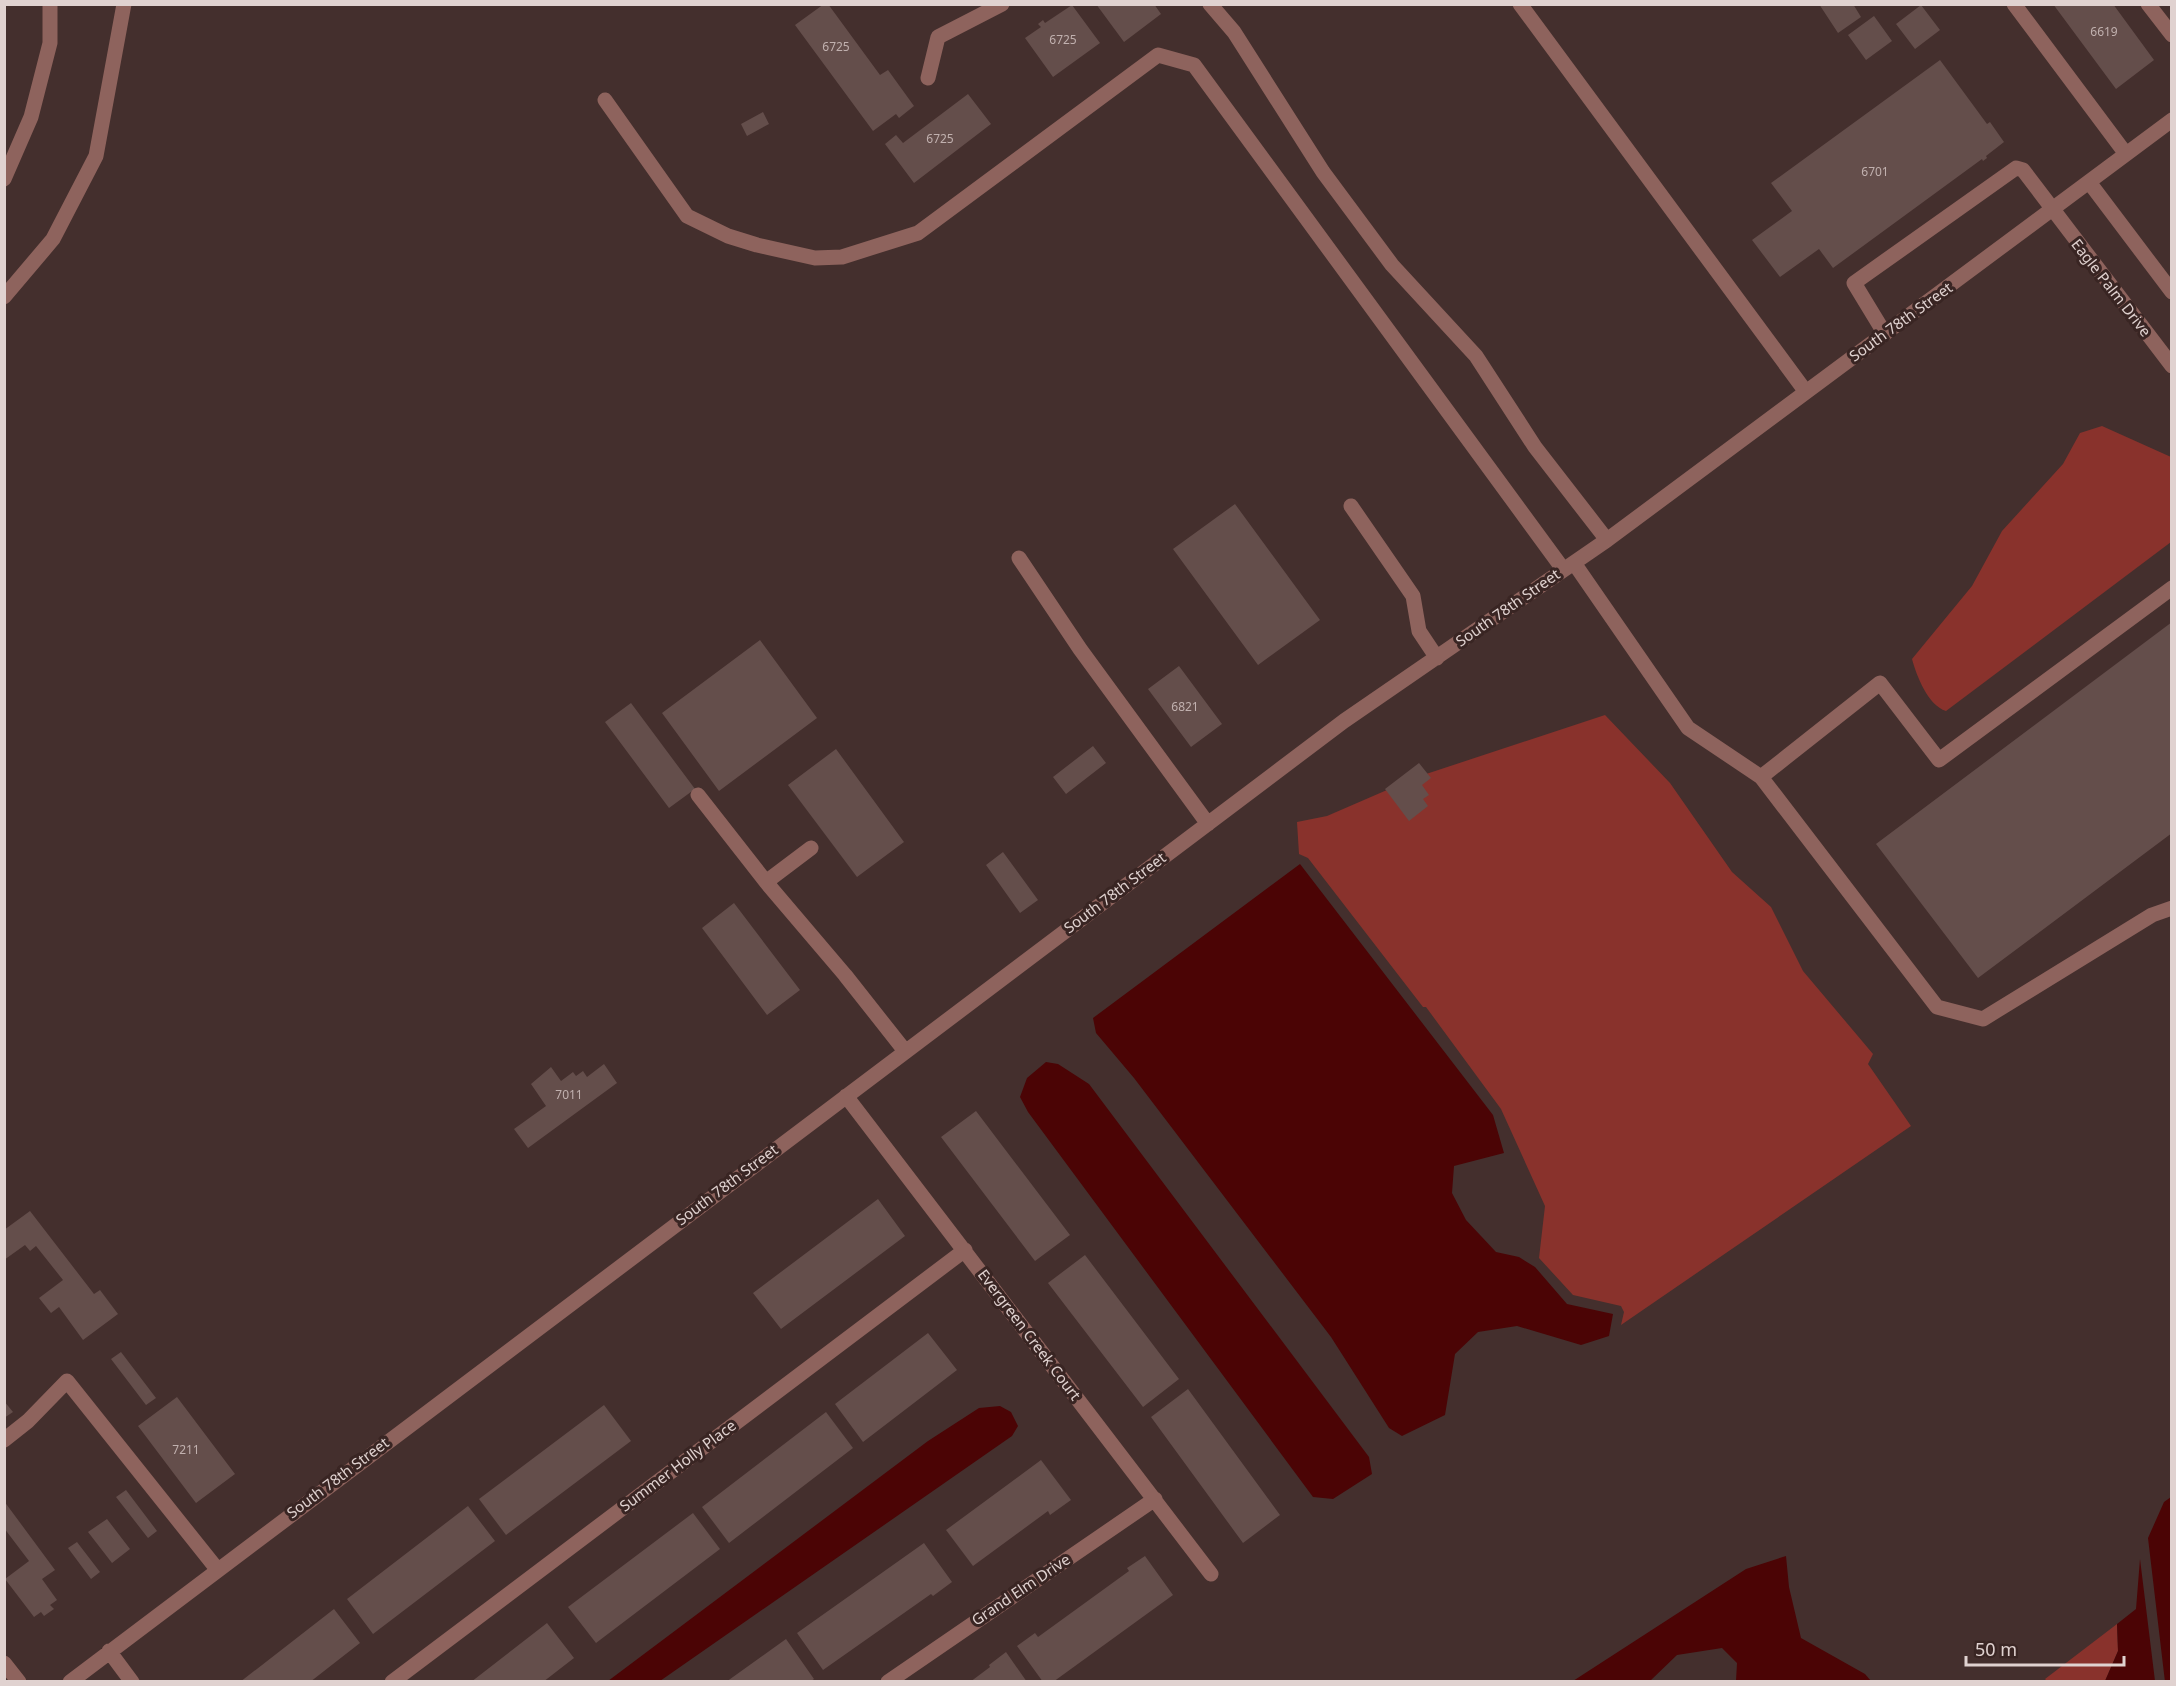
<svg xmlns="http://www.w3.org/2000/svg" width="2176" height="1686" font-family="'Noto Sans',sans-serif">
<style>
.green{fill:#89322c}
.water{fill:#4b0405}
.building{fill:#644e4b}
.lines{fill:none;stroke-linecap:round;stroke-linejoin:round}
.minor{stroke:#8e635d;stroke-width:15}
.labels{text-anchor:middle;stroke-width:6;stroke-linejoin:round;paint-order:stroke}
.number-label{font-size:12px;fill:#c1b1af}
.street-label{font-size:15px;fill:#e0d2d0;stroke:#392523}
</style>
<rect width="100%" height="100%" fill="#442f2d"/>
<!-- green -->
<path class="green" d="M2102 426 2171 457V542L1946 711C1928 705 1917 677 1912 659L1972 586 2002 531 2063 464 2080 433Z
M1605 715 1670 783 1732 872 1771 907 1803 971 1873 1054 1868 1064 1911 1126 1621 1325 1624 1312 1621 1306 1573 1295 1539 1258 1545 1206 1501 1109 1426 1007H1423L1308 858 1299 854 1297 822 1327 816 1417 777Z
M2117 1624 2118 1651 2105 1681 2048 1682 2045 1679Z"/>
<!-- water -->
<path class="water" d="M1300 864 1493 1115 1504 1153 1454 1166 1452 1193 1466 1220 1496 1252 1519 1257 1535 1267 1567 1304 1613 1314 1609 1336 1581 1345 1517 1326 1478 1332 1455 1354 1445 1415 1402 1436 1389 1428 1331 1337 1134 1078 1096 1033 1093 1018Z
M1046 1062 1058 1064 1089 1084 1369 1457 1372 1474 1333 1499 1313 1497 1028 1112 1020 1097 1027 1078Z
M1000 1406 1011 1412 1018 1426 1012 1436 660 1681H608L928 1441 979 1408Z
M2171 1497 2172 1681 2165 1682 2148 1538 2164 1502Z
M1786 1556 1789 1587 1801 1638 1865 1674 1871 1681H1736L1737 1663 1722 1648 1677 1655 1650 1681H1573L1746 1569Z
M2140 1559 2155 1681H2105L2118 1651 2117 1624 2136 1609Z"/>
<!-- building -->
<path class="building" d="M824 4H828L880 75 888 70 914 106 899 118 896 114 873 131 795 25Z
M1096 4H1154L1161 14 1124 42Z
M1819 4H1853L1861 17 1838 33Z
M2053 4H2113L2154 60 2116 89Z
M1072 5 1100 43 1053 77 1025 38 1041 27 1038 24 1043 20 1045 23Z
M1921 5 1940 30 1915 49 1896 24Z
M1874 16 1892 41 1866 60 1848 35Z
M1940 60 1987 124 1990 122 2004 142 1986 156 1987 158 1983 161 1982 159 1833 268 1819 249 1780 277 1752 240 1792 211 1771 183Z
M968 94 991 124 914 183 885 144 896 135 903 143Z
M763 112 769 124 747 136 741 124Z
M1235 504 1320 620 1258 665 1173 549Z
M2172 622V833L1978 978 1876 844Z
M760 640 817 718 719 791 662 713Z
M1179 666 1222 724 1191 747 1148 689Z
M631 703 695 789 669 808 605 722Z
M1093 746 1106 763 1066 794 1053 777Z
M836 749 904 842 857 877 788 785Z
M1419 763 1431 778 1422 785 1429 795 1423 799 1428 806 1409 821 1385 789Z
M1003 852 1038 900 1020 913 986 865Z
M734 903 800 990 767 1015 702 928Z
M604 1064 617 1083 528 1148 514 1129 546 1106 531 1084 551 1067 561 1081 573 1072 576 1076 583 1071 587 1077Z
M976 1111 1070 1235 1035 1261 941 1137Z
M878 1199 905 1236 781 1329 753 1293Z
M30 1211 94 1294 100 1290 118 1314 83 1340 59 1307 51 1313 39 1298 63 1280 36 1246 30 1251 25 1245 4 1260V1230Z
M1085 1255 1179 1379 1143 1407 1048 1283Z
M928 1333 957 1370 863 1442 835 1404Z
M121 1352 156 1398 146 1405 111 1359Z
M1188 1389 1280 1515 1243 1543 1151 1417Z
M177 1397 235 1474 196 1503 138 1426Z
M4 1401 13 1412 4 1418Z
M604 1405 631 1441 506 1535 479 1499Z
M826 1412 853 1448 729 1543 702 1507Z
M1041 1460 1071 1500 1050 1515 1048 1511 973 1566 946 1530Z
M126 1490 157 1531 148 1538 116 1497Z
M4 1501 55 1570 42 1579 57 1600 50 1605 54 1609 44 1616 41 1612 34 1617 5 1579 29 1561 4 1528Z
M468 1506 495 1541 373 1634 347 1599Z
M693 1513 720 1549 596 1643 568 1607Z
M107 1519 130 1549 112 1563 88 1532Z
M77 1542 100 1572 91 1579 68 1548Z
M924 1543 952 1582 933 1596 931 1594 823 1670 797 1633Z
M1145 1556 1173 1595 1053 1682H1043L1017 1646 1035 1633 1038 1637 1129 1571 1127 1568Z
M334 1609 360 1643 310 1682H240Z
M547 1623 574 1658 543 1682H471Z
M786 1639 814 1679 810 1682H726Z
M1006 1652 1027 1682H970L990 1667 989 1665Z"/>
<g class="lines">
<!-- minor -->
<path class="minor" d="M1210 4 1234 32 1323 172 1392 265 1476 356 1535 447 1607 540
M1520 4 1806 392
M2014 4 2126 154
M2148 4 2172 35
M928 78 938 37 1002 4
M605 100 687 216 728 236 757 245 815 258 842 257 918 233 1158 55 1194 65 1563 569
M4 179 31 117 50 43V4
M2089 182 2172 292
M4 297 53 239 96 156 124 4
M1885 334 1854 283 2016 168 2023 170 2172 366
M1351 506 1413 596 1419 631 1437 658
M1019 558 1080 649 1208 824
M1574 563 1688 728 1761 777 1937 1007 1983 1019 2152 915 2172 908
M1761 777 1880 683 1939 760 2172 588
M698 795 766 882
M811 848 766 882 845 975 905 1051
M846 1096 1211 1574
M4 1440 28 1421 67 1381 217 1569
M109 1651 132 1682
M4 1663 19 1682
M70 1682 1344 721 1607 540 2172 120
M392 1682 965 1250
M888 1682 1155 1499"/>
</g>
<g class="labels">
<!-- number labels -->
<g class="number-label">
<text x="2104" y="36">6619</text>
<text x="1063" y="44">6725</text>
<text x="836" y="51">6725</text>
<text x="940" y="143">6725</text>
<text x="1875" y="176">6701</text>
<text x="1185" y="711">6821</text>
<text x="569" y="1099">7011</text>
<text x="186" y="1454">7211</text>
</g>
<!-- street labels -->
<g class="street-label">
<text transform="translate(2111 288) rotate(52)" y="5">Eagle Palm Drive</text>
<text transform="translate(1901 322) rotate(-36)" y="5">South 78th Street</text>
<text transform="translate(1508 608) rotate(-35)" y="5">South 78th Street</text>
<text transform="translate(1115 893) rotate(-37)" y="5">South 78th Street</text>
<text transform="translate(727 1185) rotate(-37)" y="5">South 78th Street</text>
<text transform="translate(1029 1335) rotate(53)" y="5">Evergreen Creek Court</text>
<text transform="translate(678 1466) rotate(-37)" y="5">Summer Holly Place</text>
<text transform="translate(338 1478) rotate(-37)" y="5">South 78th Street</text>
<text transform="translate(1021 1590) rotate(-34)" y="5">Grand Elm Drive</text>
</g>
</g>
<!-- border -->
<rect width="2176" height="1686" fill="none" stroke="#e0d2d0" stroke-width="12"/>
<!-- scale -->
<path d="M1966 1656v9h158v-9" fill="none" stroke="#e0d2d0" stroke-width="3"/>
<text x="1975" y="1656" font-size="18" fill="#e0d2d0" stroke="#392523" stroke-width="4.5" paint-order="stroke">50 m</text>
</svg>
